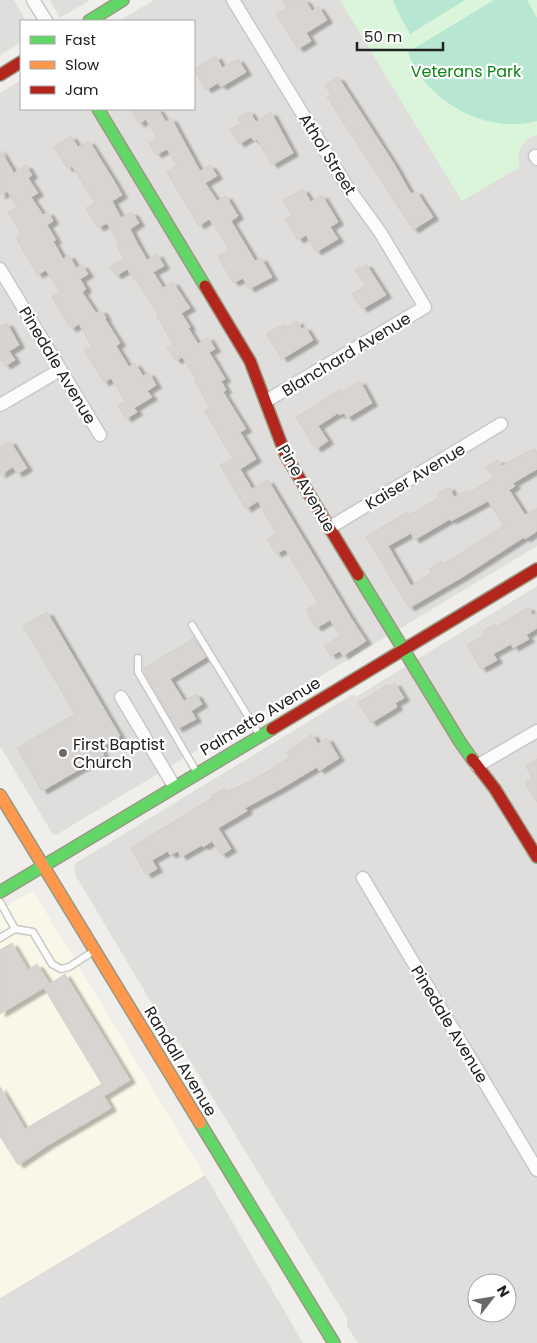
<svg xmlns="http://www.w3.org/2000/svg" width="537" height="1343" font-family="Poppins,sans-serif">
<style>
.residential{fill:#dfdedc;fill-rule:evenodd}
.education{fill:#f8f7e8}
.religious{fill:#dededc}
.park{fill:#daf5da}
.pitch{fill:#b7e6d2}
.building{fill:#d7d4d2;stroke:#d3d0cc;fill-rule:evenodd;filter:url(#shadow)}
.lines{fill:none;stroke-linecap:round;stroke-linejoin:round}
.lane-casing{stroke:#c9c8c7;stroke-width:9}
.street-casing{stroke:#c9c8c7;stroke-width:15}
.fast-casing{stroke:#999a82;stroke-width:14}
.slow-casing{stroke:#999a82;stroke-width:14}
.jam-casing{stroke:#999a82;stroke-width:14}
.lane{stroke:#fdfcfc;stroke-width:6}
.street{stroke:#fdfcfc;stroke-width:12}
.fast{stroke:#63d668;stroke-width:11}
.slow{stroke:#ff974d;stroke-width:11}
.jam{stroke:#b3261e;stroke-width:11}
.poi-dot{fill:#6a6968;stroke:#fff;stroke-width:2}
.labels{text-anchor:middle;stroke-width:4.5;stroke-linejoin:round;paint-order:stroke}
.park-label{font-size:16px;fill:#0c8416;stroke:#fff}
.street-label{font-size:16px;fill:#222;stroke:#fff}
.poi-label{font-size:16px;fill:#222;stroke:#fff;text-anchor:start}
</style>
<defs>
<filter id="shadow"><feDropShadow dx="5.5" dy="3" stdDeviation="1" flood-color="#0004"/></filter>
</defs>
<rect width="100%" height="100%" fill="#f0eeeb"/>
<!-- residential -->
<path class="residential" d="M0 0H14L26 21H21V42L0 55Z
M50 0H90L60 18Z
M154 0H340L462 201 518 158V153L522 145 530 137 537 135V546L334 668 205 454 208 453 23 486 19 479 0 490V93L21 80V109H194V21H119Z
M537 586V1343H358L347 1326V1318L180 1044 173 1039 76 876 74 868 76 863 352 695 357 696ZM477 1283H507V1313H477Z
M205 1175 303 1343H0V1298Z"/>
<!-- education -->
<path class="education" d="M33 891 205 1175 0 1298V910Z"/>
<!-- religious -->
<path class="religious" d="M173 396 208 453 206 455 334 668 56 835 52 833 0 746V490L19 479 24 486Z"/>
<!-- park -->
<path class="park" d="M340 0H537V135C521 139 516 152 520 167L462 201Z"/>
<!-- pitch -->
<path class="pitch" d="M393 0H465L410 34 399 14Z
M494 0H527L537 18V121C486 135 425 101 408 52Z"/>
<!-- building -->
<path class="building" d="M282 0H305L312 11 318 6 327 20 306 33 311 41 298 49 276 14 287 8Z
M216 56 222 68 238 59 246 72 221 87 218 83 206 90 194 69Z
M338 77 394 164 411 194 416 191 433 217 413 230 327 97 331 95 325 85Z
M130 109H158L166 122 171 118 200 171 210 165 217 176 205 183 217 201 226 196 238 216 231 221 255 261 261 258 272 277 249 289 243 278 233 283 218 256 229 250 217 230 209 219 199 226 167 172 177 166 167 149 156 155 149 143 157 139 146 119 139 124Z
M249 111 256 122 271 112 293 153 272 165 257 139 254 141 251 137 239 144 230 130 241 123 238 118Z
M71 136 78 147 89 141 114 181 122 195 112 201 121 218 132 212 139 223 130 229 137 243 147 260 157 254 164 266 153 272 163 288 173 282 184 299 190 308 181 313 190 327 188 328 198 344 208 337 215 349 209 352 225 379 221 381 226 390 223 392 246 429 240 432 256 459 240 469 252 489 268 480 352 620 366 641 343 656 340 651 331 656 324 646 340 636 330 620 316 628 306 610 318 603 285 549 276 554 267 539 276 534 258 501 246 509 220 465 233 458 204 411 210 408 194 380 196 379 182 357 176 361 167 348 173 344 156 315 158 314 135 278 134 280 127 269 116 276 110 267 124 258 117 246 120 245 107 223 98 228 86 208 95 203 72 166 68 169 54 147Z
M0 150 14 173 26 165 32 175 28 178 38 193 31 197 43 215 48 212 53 221 47 225 56 240 53 241 63 259 69 255 76 268 82 265 88 274 80 279 86 289 82 292 96 313 101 310 106 318 105 319 120 343 116 346 129 367 135 363 143 376 149 373 156 385 147 391 152 397 134 408 137 412 126 419 118 405 125 401 111 378 104 383 84 350 92 346 79 324 71 329 52 297 60 292 46 270 37 275 16 237 21 234 8 212 17 207 7 191 0 196Z
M303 189 311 202 322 195 338 222 330 227 338 239 316 252 306 235 298 240 285 219 292 215 283 200Z
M366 264 386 295 362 309 352 294 365 286 355 270Z
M297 321 302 329 305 327 313 340 282 359 266 334 284 324 286 328Z
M7 323 19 345 9 351 15 360 5 366 0 358V326Z
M360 381 372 403 347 418 344 413 339 415 338 413 318 426 328 441 316 449 296 417 341 389 342 392Z
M10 441 27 468 17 474 13 467 0 475V447Z
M534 448 537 453V469L513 483 515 486 509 490 525 515 537 508V531L525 539 524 537 464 576 409 608 366 537 407 512 409 515 439 498 437 494 449 487 454 497 468 490 469 493 493 478 486 467 498 460 502 466ZM488 501 504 526 443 564 441 561 429 569 431 573 411 586 388 546 411 533 414 540 450 519 451 521Z
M528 607 533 615 537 612V628L526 635 529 639 513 648 511 644 493 654 497 660 481 669 467 645 485 635 483 631 495 624 497 627Z
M47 612 120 736 100 748 104 755 42 791 17 748 75 714 23 626Z
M194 638 206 657 170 679 184 701 196 694 202 704 191 711 196 719 177 729 143 669Z
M395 683 404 698 395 703 397 707 371 723 358 703 388 684 389 687Z
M312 734 318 744 327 738 339 758 319 771 317 767 282 788 245 808 247 811 218 828 231 849 221 855 212 841 203 847 202 845 181 857 178 851 170 855 168 851 152 860 157 869 146 875 131 848 212 798 211 796 224 788 226 792 233 788V790L262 775 290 757 287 752Z
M537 759V802L525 783 532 778 526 766Z
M12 943 28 970 37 964 50 984 0 1014V950Z
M65 974 130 1080 104 1096 111 1108 48 1145 18 1165 0 1136V1087L25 1129 102 1084 44 988Z"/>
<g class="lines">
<!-- lane casing -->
<g class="lane-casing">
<path id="lane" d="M192 625 259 734
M138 658V672L196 771
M0 902 15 929
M0 938 15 929 33 932 52 964 61 969 69 967 94 951"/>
</g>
<!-- street casing -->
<g class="street-casing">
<path id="street" d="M33 0 46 21
M233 0 346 185 380 232 425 307 266 401
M535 156 537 159
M0 269 100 435
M0 405 60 370
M329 528 501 424
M121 697 174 786
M477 766 537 731
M363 878 537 1170"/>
</g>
<!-- fast casing -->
<g class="fast-casing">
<path id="fast" d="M89 21 123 0
M98 109 205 286
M358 575 460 742 472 759
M0 892 272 729
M200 1123 334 1343"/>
</g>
<!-- slow casing -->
<g class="slow-casing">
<path id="slow" d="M0 795 200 1123"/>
</g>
<!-- jam casing -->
<g class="jam-casing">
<path id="jam" d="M0 75 21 62
M205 286 250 361 286 456 358 575
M272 729 537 569
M472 759 495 789 537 857"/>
</g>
<!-- lane -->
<use href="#lane" class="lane"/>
<!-- street -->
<use href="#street" class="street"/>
<!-- fast -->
<use href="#fast" class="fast"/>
<!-- slow -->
<use href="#slow" class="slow"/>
<!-- jam -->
<use href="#jam" class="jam"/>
</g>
<!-- markers -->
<circle class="poi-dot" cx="63" cy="753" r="5"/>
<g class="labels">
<!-- park labels -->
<g class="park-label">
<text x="466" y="77">Veterans Park</text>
</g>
<!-- street labels -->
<g class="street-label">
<text transform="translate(328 154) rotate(58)" y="6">Athol Street</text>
<text transform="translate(346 354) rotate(-31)" y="6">Blanchard Avenue</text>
<text transform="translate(58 365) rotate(59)" y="6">Pinedale Avenue</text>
<text transform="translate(415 476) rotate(-31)" y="6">Kaiser Avenue</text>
<text transform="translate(307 488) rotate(60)" y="6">Pine Avenue</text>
<text transform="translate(260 716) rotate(-31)" y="6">Palmetto Avenue</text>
<text transform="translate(450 1024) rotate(59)" y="6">Pinedale Avenue</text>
<text transform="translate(181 1061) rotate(59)" y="6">Randall Avenue</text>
</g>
<!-- poi labels -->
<g class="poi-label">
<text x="73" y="750">First Baptist<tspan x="73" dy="18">Church</tspan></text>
</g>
</g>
<!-- legend -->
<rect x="20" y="20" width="175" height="90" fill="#ffffff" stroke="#a7a7a7"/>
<rect x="30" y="36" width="25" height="8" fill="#63d668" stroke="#a7a7a7"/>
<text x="65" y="45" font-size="15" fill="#222222">Fast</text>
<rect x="30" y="61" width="25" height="8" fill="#ff974d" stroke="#a7a7a7"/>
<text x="65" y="70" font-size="15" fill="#222222">Slow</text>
<rect x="30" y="86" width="25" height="8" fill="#b3261e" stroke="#a7a7a7"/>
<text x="65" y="95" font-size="15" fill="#222222">Jam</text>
<!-- north arrow -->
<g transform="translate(492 1298) rotate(59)"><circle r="24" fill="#ffffff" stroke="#a7a7a7"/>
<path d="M0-4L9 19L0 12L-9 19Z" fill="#6a6968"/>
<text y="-8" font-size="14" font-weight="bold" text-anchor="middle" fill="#222222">N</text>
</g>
<!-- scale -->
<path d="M357 42v8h86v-8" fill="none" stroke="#222222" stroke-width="2.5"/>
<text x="364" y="42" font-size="15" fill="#222222" stroke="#ffffff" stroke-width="4" paint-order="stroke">50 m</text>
</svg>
